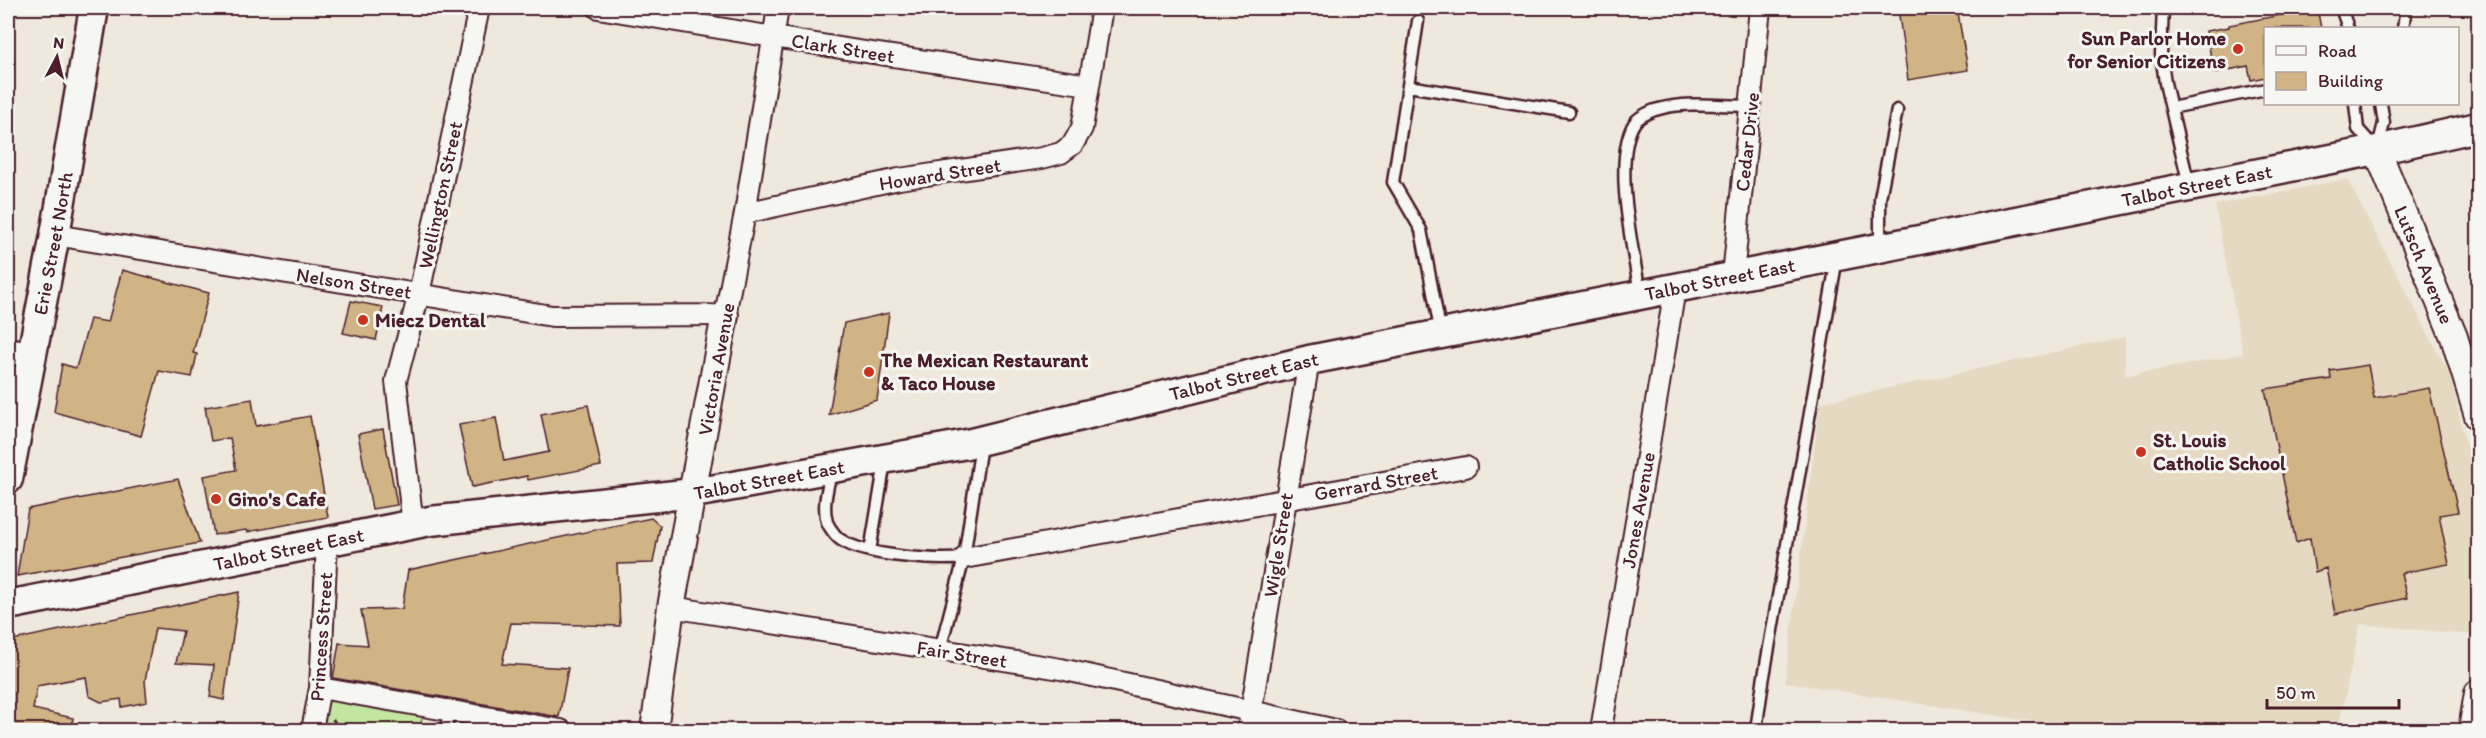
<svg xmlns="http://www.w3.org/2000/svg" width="2486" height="738" font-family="Itim,sans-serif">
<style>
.built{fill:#e5d9c2}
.green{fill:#c2e6a0;stroke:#868266;stroke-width:1.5}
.building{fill:#d0b486;stroke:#4a1f2b;stroke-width:1.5}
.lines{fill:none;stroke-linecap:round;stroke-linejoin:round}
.service-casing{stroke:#4a1f2b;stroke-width:15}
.minor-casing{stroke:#4a1f2b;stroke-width:24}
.tertiary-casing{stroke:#4a1f2b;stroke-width:30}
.secondary-casing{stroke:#4a1f2b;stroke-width:33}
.path{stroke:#4a1f2b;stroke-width:3;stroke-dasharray:6 4.5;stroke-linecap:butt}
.service{stroke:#f6f6f2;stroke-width:10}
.minor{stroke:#f6f6f2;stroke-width:20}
.tertiary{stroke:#f6f6f2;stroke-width:26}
.secondary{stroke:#f6f6f2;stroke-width:28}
.poi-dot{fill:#c8321e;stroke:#f6f6f2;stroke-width:2}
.labels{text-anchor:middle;stroke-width:6;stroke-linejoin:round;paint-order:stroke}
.poi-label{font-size:20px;font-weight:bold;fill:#4a1f2b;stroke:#f6f6f2;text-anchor:start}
.street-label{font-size:20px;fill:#4a1f2b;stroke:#f6f6f2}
</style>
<rect width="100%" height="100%" fill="#eee9dc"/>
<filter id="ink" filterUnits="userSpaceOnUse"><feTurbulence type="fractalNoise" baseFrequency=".0167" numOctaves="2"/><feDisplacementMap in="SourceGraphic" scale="12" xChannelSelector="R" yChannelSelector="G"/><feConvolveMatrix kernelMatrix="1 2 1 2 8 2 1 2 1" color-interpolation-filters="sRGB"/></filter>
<g filter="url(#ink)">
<!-- built -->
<path class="built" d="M2347 179 2451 377 2478 500V572L2473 635 2360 624 2338 730H2087L1785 682 1820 403 2125 337V376L2243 354 2215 205Z"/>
<!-- green -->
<path class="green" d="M15 240 8 279V241Z
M320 688 424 706 420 730H312Z"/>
<!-- building -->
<path class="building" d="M1898 8H1957L1968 70 1908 80Z
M2317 8 2321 28H2265V77L2251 80 2248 66 2214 73 2206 31 2229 27V25Z
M122 270 209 293 193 353 197 354 192 377 159 371 141 436 54 412 62 364 76 368 90 319 108 322Z
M351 301 383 307 376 340 343 333Z
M889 313 877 400 829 415 844 323Z
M2368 365 2374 398 2429 388 2458 512 2439 515 2449 564 2401 573 2407 598 2335 614 2326 568 2315 572 2310 538 2296 543 2265 389 2331 379 2330 371Z
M252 399 256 426 310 416 328 517 247 532 246 530 214 535 204 476 236 470 230 438 211 441 205 407Z
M588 405 601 466 528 480 527 476 472 487 459 425 496 418 504 461 549 452 541 414Z
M383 429 397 505 372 509 358 434Z
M178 479 200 543 17 576 28 509Z
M651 518 660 526 653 563 617 564 620 626 511 623 502 664 568 668 559 717 333 678 339 643 368 645 361 610 402 609 408 570Z
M239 592 224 700 210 697 214 665 176 663 183 631 155 628 145 681 147 702 122 707 121 699 101 702 89 696 86 677 37 686 33 709 73 718 71 730H8V641Z"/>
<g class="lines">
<!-- service casing -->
<g class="service-casing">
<path id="service" d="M2163 8 2161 54 2165 83 2189 185
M2341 8 2348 28
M1418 21 1393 182 1421 230 1441 334
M2403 28 2406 8
M1408 86 1569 112
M2355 104 2358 129 2375 148
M2171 108 2266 89
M2378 147 2384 123 2381 104
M1880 247V198L1897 110
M1640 294C1634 252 1611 158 1635 122 1639 117 1652 110 1659 109 1687 101 1721 106 1750 106
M831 471C828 488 822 505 827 522 829 527 836 537 841 540 865 556 935 561 964 558
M870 551 885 462
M940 650 964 558 981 444
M446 730 449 711
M1756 730 1763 682 1837 258"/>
</g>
<!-- minor casing -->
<g class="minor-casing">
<path id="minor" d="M598 8 852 50 1089 85
M745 213 899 179 1042 158 1061 153 1073 144 1082 128 1102 8
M55 235 552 316 725 315 745 213 778 8
M1733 276 1760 8
M8 348 32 352
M413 525 396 381 419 294 479 8
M964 558 1466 467
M671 607 1061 669 1336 730
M320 688 561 730
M312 730 320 688 327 542
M1248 730 1309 360
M1601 730 1675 289"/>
</g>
<!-- tertiary casing -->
<g class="tertiary-casing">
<g id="tertiary">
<path id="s1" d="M2377 150 2454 337 2478 416"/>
<path d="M654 730 671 607 725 315"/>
<path d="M2472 730 2478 693"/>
</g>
</g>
<!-- secondary casing -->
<g class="secondary-casing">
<g id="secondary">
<path id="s2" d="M8 479 55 235 94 8"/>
<path id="s3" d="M8 605 430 521 694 493 967 444 1309 360 2377 150 2478 127"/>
</g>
</g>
<!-- path -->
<path class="path" d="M333 719 338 730"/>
<!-- service -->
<use href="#service" class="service"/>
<!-- minor -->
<use href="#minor" class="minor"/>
<!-- tertiary -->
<use href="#tertiary" class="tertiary"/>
<!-- secondary -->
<use href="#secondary" class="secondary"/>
</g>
</g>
<!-- markers -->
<g class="poi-dot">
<circle cx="2238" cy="49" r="6"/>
<circle cx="363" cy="320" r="6"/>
<circle cx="869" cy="372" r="6"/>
<circle cx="2141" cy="452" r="6"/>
<circle cx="216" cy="499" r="6"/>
</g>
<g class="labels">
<!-- poi labels -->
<g class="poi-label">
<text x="2226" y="45" text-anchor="end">Sun Parlor Home<tspan x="2226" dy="23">for Senior Citizens</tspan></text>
<text x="375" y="327">Miecz Dental</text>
<text x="881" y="367">The Mexican Restaurant<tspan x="881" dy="23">&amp; Taco House</tspan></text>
<text x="2153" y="447">St. Louis<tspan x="2153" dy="23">Catholic School</tspan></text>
<text x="228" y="506">Gino's Cafe</text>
</g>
<!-- street labels -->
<g class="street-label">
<text transform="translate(843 48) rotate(9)" y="7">Clark Street</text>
<text transform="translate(1747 142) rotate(-84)" y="7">Cedar Drive</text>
<text transform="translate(940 174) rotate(-9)" y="7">Howard Street</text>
<text dy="7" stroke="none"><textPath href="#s3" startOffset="2230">Talbot Street East</textPath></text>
<text transform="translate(440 195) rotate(-78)" y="7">Wellington Street</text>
<text dy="7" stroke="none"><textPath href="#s2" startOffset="240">Erie Street North</textPath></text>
<text dy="7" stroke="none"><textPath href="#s1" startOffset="124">Lutsch Avenue</textPath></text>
<text dy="7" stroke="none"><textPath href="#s3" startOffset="1744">Talbot Street East</textPath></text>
<text transform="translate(354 283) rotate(9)" y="7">Nelson Street</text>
<text transform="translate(716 369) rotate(-80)" y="7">Victoria Avenue</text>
<text dy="7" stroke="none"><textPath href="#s3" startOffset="1258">Talbot Street East</textPath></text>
<text dy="7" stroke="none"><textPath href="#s3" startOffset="772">Talbot Street East</textPath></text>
<text transform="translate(1376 483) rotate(-10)" y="7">Gerrard Street</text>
<text transform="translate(1638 510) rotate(-80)" y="7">Jones Avenue</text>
<text transform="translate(1278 545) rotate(-81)" y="7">Wigle Street</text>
<text dy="7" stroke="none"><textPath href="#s3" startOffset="286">Talbot Street East</textPath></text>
<text transform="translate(321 637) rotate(-86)" y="7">Princess Street</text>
<text transform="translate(962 654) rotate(9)" y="7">Fair Street</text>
</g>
</g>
<!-- margin -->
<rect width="2486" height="738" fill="none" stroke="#f6f6f2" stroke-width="30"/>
<rect x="15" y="15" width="2456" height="708" fill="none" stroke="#4a1f2b" stroke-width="2" filter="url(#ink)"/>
<!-- legend -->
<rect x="2264" y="27" width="195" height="78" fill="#f6f6f2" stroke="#b1a0a2" stroke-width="1.5"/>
<rect x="2276" y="46" width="30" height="9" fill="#f6f6f2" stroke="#b1a0a2" stroke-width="1.5"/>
<text x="2318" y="57" font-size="18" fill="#4a1f2b">Road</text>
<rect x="2276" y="72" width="30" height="18" fill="#d0b486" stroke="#b1a0a2" stroke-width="1.5"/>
<text x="2318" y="87" font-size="18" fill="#4a1f2b">Building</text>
<!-- north arrow -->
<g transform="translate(57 57) rotate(7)" stroke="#f6f6f2" stroke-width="4.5" paint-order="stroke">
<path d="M0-4.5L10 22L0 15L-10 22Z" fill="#4a1f2b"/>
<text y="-9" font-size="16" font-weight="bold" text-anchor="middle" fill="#4a1f2b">N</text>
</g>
<!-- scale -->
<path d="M2267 699v9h132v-9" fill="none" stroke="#4a1f2b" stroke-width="3"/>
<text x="2276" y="699" font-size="18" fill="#4a1f2b" stroke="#f6f6f2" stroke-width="4.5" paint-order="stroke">50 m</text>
</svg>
